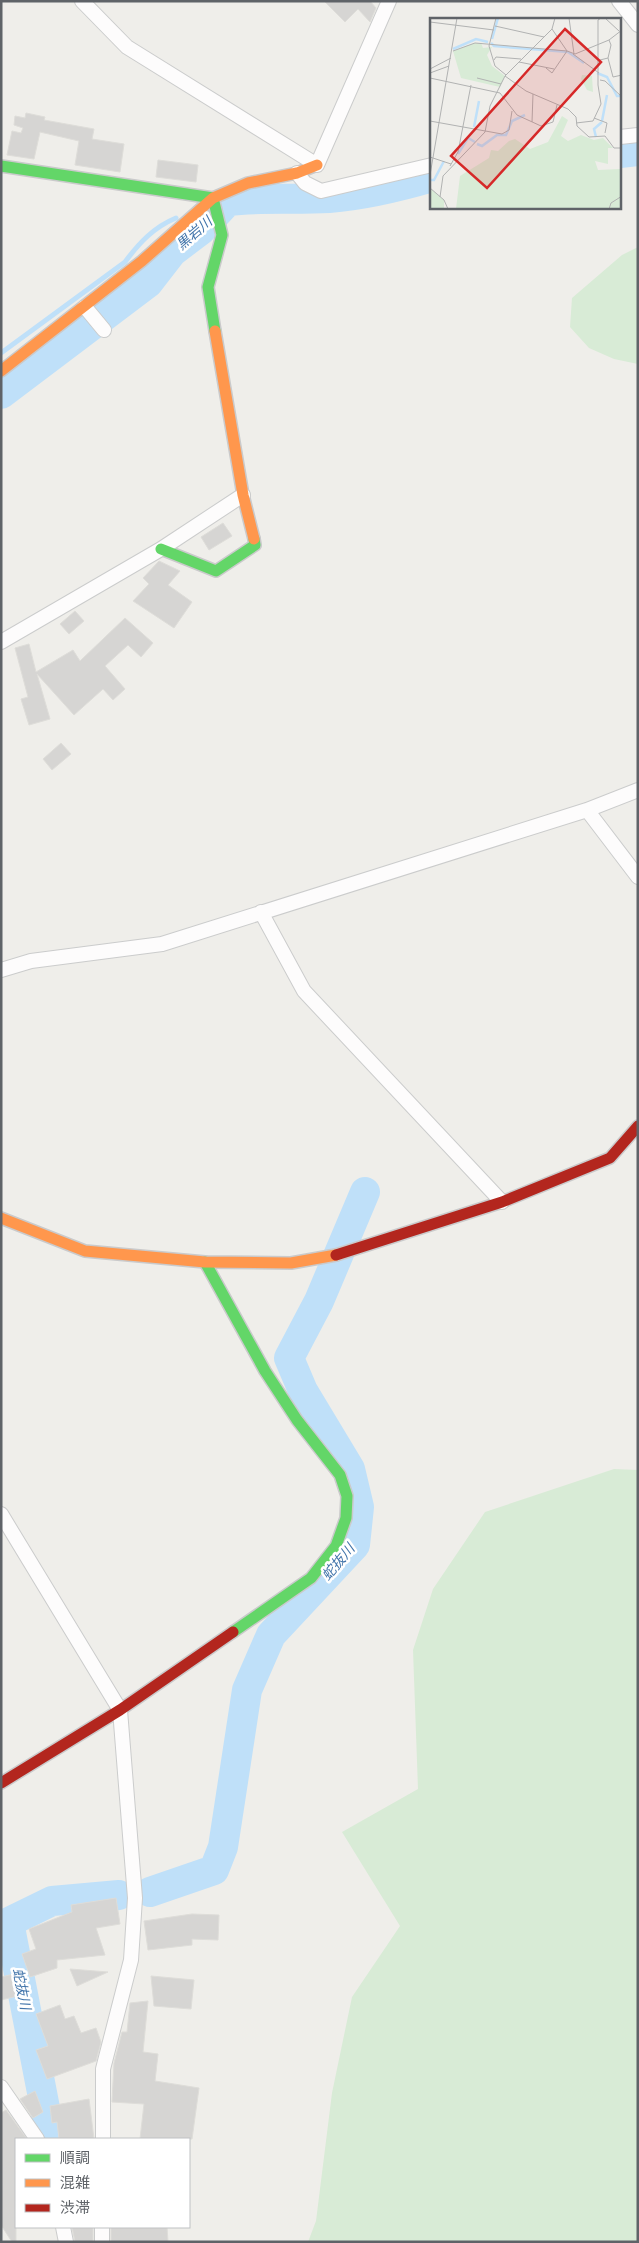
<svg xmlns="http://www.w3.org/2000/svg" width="639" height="2243" font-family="'DM Sans','Noto Sans JP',sans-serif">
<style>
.green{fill:#d8ebd6}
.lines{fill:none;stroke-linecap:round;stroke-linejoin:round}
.stream{stroke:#bfe0f9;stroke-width:5}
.river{stroke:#bfe0f9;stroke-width:30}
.building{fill:#d6d5d3;stroke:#deddd9}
.street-casing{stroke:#cbcccc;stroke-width:16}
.fast-casing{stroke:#cacacb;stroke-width:14}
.slow-casing{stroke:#cacacb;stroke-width:14}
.jam-casing{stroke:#cacacb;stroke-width:14}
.street{stroke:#fdfcfc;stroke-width:14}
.fast{stroke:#63d668;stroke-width:11}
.slow{stroke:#ff974d;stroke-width:11}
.jam{stroke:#b3261e;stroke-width:11}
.labels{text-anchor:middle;stroke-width:5;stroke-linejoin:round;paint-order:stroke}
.water-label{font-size:14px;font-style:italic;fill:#4174aa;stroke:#fff}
.inset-river{fill:none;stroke:#bfe0f9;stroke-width:2.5}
.inset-road{fill:none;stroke:#b1b2b2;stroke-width:1}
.view{fill:#d62828;fill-opacity:0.15;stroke:#d62828;stroke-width:2.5}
.inset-edge{fill:none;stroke:#5f6368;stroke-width:2.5}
</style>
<rect width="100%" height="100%" fill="#efeeea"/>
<!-- green -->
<path class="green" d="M638 247V364L614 359 589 348 570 327 572 298 622 255Z
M614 1469 638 1470V2242H308L316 2221 332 2093 352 1997 400 1926 342 1832 418 1789 413 1650 433 1589 485 1512Z"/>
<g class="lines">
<!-- stream -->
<path class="stream" d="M1 353 125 262C139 243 154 227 176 218"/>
<!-- river -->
<path class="river" d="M620 153 638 151
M1 394 148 283 172 252 201 230 228 201C262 197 295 200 329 198 364 195 398 187 432 177
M150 1892 214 1870 223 1847 247 1690 271 1635 355 1545 359 1507 350 1469 303 1391 289 1358 319 1301 365 1192
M51 2139 9 1922 52 1901 119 1895"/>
</g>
<!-- building -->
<path class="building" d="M324 1H370L376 8 370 22 358 9 345 22Z
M26 113 45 117 44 120 94 129 92 139 124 144 120 172 75 165 79 141 40 132 34 159 7 155 12 131 21 133 23 128 14 125 15 116 25 118Z
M158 160 198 165 196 182 156 177Z
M223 523 232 536 209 550 201 537Z
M159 561 180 571 168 585 192 602 174 628 133 601 149 584 143 578Z
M75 611 84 621 69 634 60 624Z
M125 618 153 643 141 657 128 645 105 666 125 689 113 700 103 689 74 715 37 674 50 719 29 725 21 699 28 697 15 648 29 644 36 672 73 650 80 661Z
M61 743 71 754 52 770 43 759Z
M116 1898 120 1924 96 1928 105 1955 57 1960V1968L30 1977 22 1954 36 1949 29 1929 72 1912 71 1905Z
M192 1914 219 1915 218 1940 192 1939V1945L148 1950 144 1921Z
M70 1969 108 1972 77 1986Z
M14 1974 18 1996 1 2000V1977Z
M151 1976 194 1980 191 2009 154 2006Z
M148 2001 143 2052 158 2054 155 2081 199 2088 192 2139H140L144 2104 112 2102 114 2063 122 2032H127L130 2003Z
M60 2005 65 2019 74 2016 81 2033 96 2028 101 2042 96 2061 47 2079 36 2050 48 2046 36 2014Z
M35 2091 43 2112 33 2118 20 2099Z
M89 2099 94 2139H59L57 2122 52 2123 50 2106Z
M6 2110 27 2139H16V2242H12L1 2225V2113Z
M72 2227H93V2242H75Z
M111 2227H167L168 2242H111Z"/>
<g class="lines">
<!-- street casing -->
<g class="street-casing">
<path id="street" d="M82 1 127 47 317 165 389 1
M619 1 638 25
M620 137 638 135
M297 173 305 183 321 191 432 165
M85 307 104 330
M1 642 161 549 243 495
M587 810 638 877
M261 912 304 991 502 1202
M1 970 31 961 162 944 587 810 638 790
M1 1514 120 1710 135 1898 131 1960 103 2069V2139
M1 2087 37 2139
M63 2227 66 2242
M102 2242V2227"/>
</g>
<!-- fast casing -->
<g class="fast-casing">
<path id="fast" d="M1 166 213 198 222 235 208 287 215 331
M161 549 216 571 255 545 254 539
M205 1262 265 1371 297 1420 340 1475 347 1496 346 1518 336 1546 311 1578 233 1632"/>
</g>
<!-- slow casing -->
<g class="slow-casing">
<path id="slow" d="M215 331 243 495 254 539
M1 371 142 261 213 198 248 183 297 173 317 165
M1 1218 85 1251 205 1262 291 1263 336 1255"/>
</g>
<!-- jam casing -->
<g class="jam-casing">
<path id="jam" d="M336 1255 502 1202 610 1158 638 1126
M1 1783 120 1710 233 1632"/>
</g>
<!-- street -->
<use href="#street" class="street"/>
<!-- fast -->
<use href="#fast" class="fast"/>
<!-- slow -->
<use href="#slow" class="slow"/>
<!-- jam -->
<use href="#jam" class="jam"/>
</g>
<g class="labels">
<!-- water labels -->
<g class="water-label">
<text transform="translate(194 233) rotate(-41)" y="5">黒岩川</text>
<text transform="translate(338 1562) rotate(-50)" y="5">蛇抜川</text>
<text transform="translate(22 1989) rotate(79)" y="5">蛇抜川</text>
</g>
</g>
<!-- overview -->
<g transform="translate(430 18)">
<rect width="191" height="191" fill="#efeeea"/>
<path d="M44 25H51L53 30 62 29 57 37 62 48 75 58 70 69 31 60 23 33ZM152 57 162 58 163 74 157 72 151 61ZM132 98 138 102 131 118 138 123 151 117 164 122 173 120 183 130H178V146L165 143 168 152 190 151 191 143V191H26L30 158 59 140 61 132 68 133 79 123 85 121 100 131 118 124ZM0 170 14 182V191H2L0 188Z" fill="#d8ebd6"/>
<path class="inset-river" d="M62 21 68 0M61 25 64 28 138 34 154 45M23 31 46 21 58 24M167 55 177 59 187 78H192M172 103 177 77M44 109 49 83M166 119 164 111 172 104M47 126 52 128 67 117H76L82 103 95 97M28 136 38 120 45 124M1 162H4L14 143"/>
<path class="inset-road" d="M66 0 59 28 65 48 76 57M139 0 144 36M175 0 189 13M0 4 64 12M65 8 114 19M23 33 45 25 137 33 145 36 179 22 192 12M143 36 169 55M178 40 181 27 179 22M64 42 66 39 91 41M170 42 178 40 183 59 192 57M89 44 124 51M116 50 122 55 137 33 122 11M0 51 21 40M0 55 19 48M75 58 96 73 138 91 146 99 147 108 159 119 175 118 184 130H192M0 60 70 75 87 97 111 108 123 104 127 87M47 60 71 66M170 62 175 63 192 79M164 100 177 105 175 115M0 103 72 116 79 112 82 93M102 104 103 76M146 105 163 103 171 86 168 67V2L171 0M0 139 21 146M20 148 28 134 41 67M0 157 27 0M0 170 14 182 18 191M10 179 13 158 55 114 60 88 75 58 122 11 125 0M179 191 181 185 192 178"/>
<path class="view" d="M135 11 171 44 57 170 21 138Z"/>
<rect width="191" height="191" class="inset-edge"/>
</g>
<!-- border -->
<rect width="639" height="2243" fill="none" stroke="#5f6368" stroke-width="5"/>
<!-- legend -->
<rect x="15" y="2138" width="175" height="90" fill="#ffffff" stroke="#bfc1c3"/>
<rect x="25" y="2154" width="25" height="8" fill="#63d668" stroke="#bfc1c3"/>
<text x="60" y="2163" font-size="15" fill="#5f6368">順調</text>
<rect x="25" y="2179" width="25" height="8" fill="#ff974d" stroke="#bfc1c3"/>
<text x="60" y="2188" font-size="15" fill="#5f6368">混雑</text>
<rect x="25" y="2204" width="25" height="8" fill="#b3261e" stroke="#bfc1c3"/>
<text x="60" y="2213" font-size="15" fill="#5f6368">渋滞</text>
</svg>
